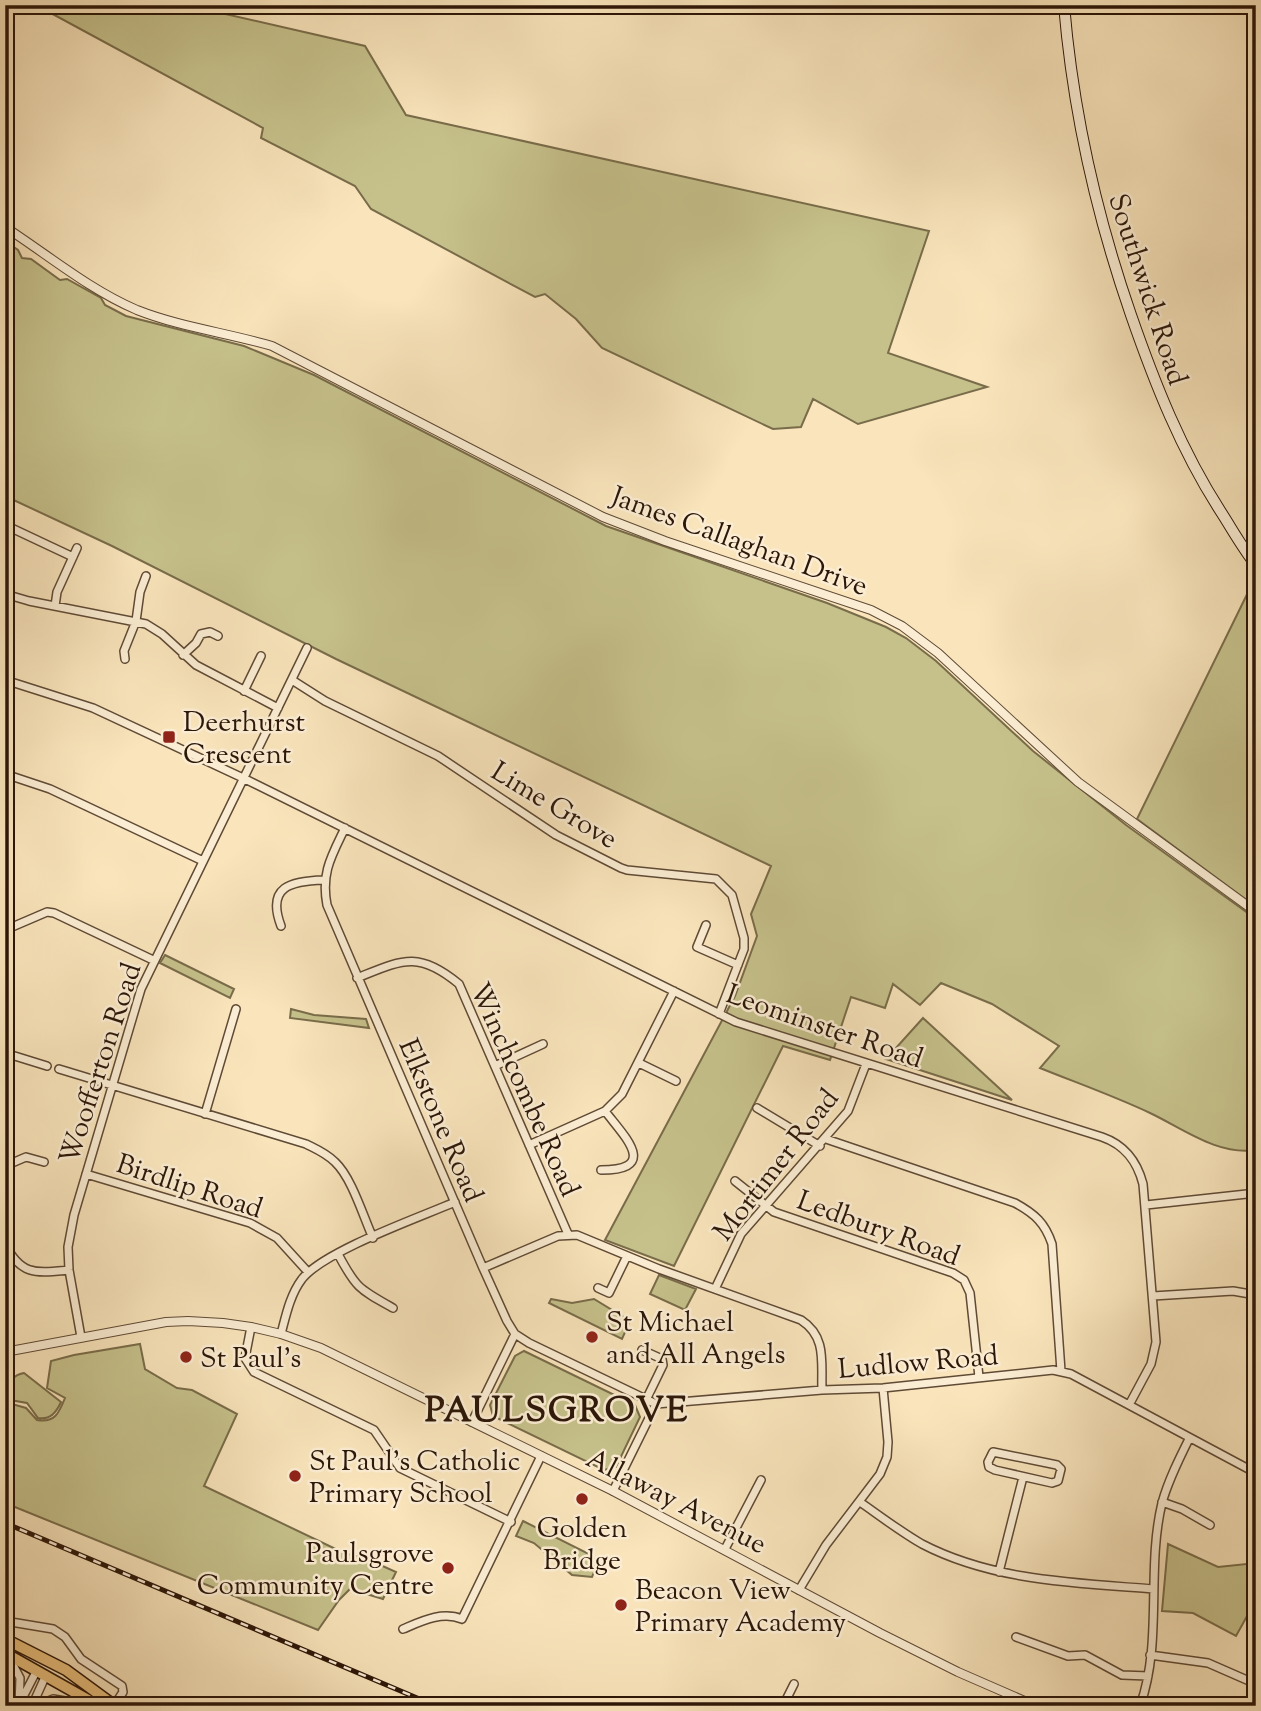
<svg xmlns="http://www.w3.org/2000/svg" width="1261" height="1711" font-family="'Sorts Mill Goudy',serif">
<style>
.green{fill:#c6c18b;stroke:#796c4a;stroke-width:2}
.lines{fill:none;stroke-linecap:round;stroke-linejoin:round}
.minor-casing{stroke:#5f4a35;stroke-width:10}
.tertiary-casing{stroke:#5f4a35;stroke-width:10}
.secondary-casing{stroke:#2c1608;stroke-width:12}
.primary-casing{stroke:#2c1608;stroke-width:13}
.minor{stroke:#fbedd3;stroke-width:7}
.tertiary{stroke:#fbedd3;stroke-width:8}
.secondary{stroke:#fbedd3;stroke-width:10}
.primary{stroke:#ecc27e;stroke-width:10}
.rail-casing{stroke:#2c1608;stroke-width:5}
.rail{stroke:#fbedd3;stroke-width:2.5;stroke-dasharray:8;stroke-linecap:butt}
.poi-dot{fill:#8f2418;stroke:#fbedd3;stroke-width:2.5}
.labels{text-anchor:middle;stroke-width:5;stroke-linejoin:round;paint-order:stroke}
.street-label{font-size:28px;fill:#2c1608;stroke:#fbedd3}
.poi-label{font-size:28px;fill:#2c1608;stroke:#fbedd3;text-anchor:start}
.district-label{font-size:35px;font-weight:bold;letter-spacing:2px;fill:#2c1608;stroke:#fbedd3}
</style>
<rect width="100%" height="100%" fill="#f9e4bb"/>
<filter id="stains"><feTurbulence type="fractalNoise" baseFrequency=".00286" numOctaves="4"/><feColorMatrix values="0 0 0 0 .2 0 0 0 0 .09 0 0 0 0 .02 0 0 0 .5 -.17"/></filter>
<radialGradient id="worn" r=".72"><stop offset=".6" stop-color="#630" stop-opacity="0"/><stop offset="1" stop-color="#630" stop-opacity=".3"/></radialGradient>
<!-- green -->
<path class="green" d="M36 5H186L365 46 406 115 929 231 888 353 987 387 858 424 813 399 801 427 773 429 602 348 576 319 545 294 535 297 371 209 355 186 261 138 263 128Z
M5 241 18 250 22 258 31 259 60 280 67 279 101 298 105 305 126 316 244 346 314 375 606 526 827 603 886 627 906 638 936 661 1033 751 1126 825 1256 919V1150C1218 1156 1182 1128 1150 1113 1114 1096 1077 1083 1040 1068L1059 1046 992 1004 941 983 920 1005 893 984 885 1008 851 997 830 1060 783 1046 674 1266 605 1240 735 996 757 936 751 914 771 866 336 659 112 546 5 496Z
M1255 578 1256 579V907L1137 819Z
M165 955 234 989 230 998 160 963Z
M291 1009 314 1015 366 1019 369 1028 290 1018Z
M923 1018 1012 1100 886 1059Z
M659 1275 696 1289 685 1310 650 1294Z
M551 1299 572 1303 594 1299 630 1321 622 1339 549 1303Z
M140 1344 145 1369 177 1388 192 1390 237 1414 204 1486 344 1553 367 1559 396 1572 383 1599 350 1589 339 1600 318 1630 5 1503V1402L26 1408 37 1420C55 1423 59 1413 65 1398L47 1388 51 1361 74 1355Z
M524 1351 635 1405 640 1417 616 1467 604 1470 493 1416 490 1405 515 1356Z
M24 1373 61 1402C56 1413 50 1420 38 1418L27 1403 10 1400 6 1394C9 1383 12 1375 24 1373Z
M523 1521 589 1554 598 1563 592 1577 572 1575 534 1543 516 1536Z
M1168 1544 1218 1567 1256 1563V1600L1236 1636 1193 1613 1162 1611Z"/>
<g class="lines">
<!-- minor casing -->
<g class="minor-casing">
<path id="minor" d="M5 525 73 557
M5 594 29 601 146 624 162 634 196 665 278 708
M55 606 57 592 77 548
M183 655 196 643 201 634 210 632 218 636
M125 659 124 651 136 621 140 592 146 576
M5 680 93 708 243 778 736 1022 1102 1137C1125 1145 1137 1161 1143 1184L1156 1342 1151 1364 1129 1405
M292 680 325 701 438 756 556 835 621 868 627 870 716 879 732 895 744 938V949L719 1014
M244 691 261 656
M5 774 50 789 203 861
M345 828C331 857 321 873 327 905L483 1268 507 1321 515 1334 529 1343 656 1404 822 1390 883 1388 1053 1370 1071 1374 1256 1473
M706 925 697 947 738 965
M281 926C266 886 291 881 324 880
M5 930 47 912 54 913 153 960
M357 978C402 960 418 950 459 984L568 1234
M5 1053 47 1066
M639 1063 676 1081
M495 1066 543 1044
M59 1069 306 1144C316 1149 326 1153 335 1162 352 1178 363 1216 373 1238
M757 1108 820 1146
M205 1114 236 1009
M826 1139 1015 1203C1035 1214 1045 1223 1052 1244L1061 1371
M529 1145 605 1111 622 1094 674 991
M5 1166 26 1157 44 1162
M601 1170C660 1170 624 1136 605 1111
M86 1174 250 1223 277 1238 308 1272
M735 1181 774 1212 953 1273 964 1280 970 1293 979 1377
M1146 1205 1256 1193
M5 1244C21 1276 36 1273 69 1270
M338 1254C356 1288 359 1289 393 1308
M483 1268 558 1236 577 1235 659 1269 801 1320C827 1337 821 1362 822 1390
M598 1288 609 1293 627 1256
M715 1289 741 1234 848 1111 866 1064
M1153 1296 1233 1291 1256 1295
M251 1327 245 1358 254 1372 374 1430 400 1468 511 1522
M281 1334C286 1315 290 1295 302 1279 324 1251 418 1218 455 1202
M81 1337 69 1270 68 1247 74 1215 141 989 307 648
M642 1350 662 1359 663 1365 646 1400
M472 1422 515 1334
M993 1452 1057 1465 1061 1469 1058 1481 1052 1483 995 1470 989 1467 988 1462Z
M613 1491 656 1404
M860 1502C880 1516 901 1532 922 1544 993 1581 1076 1583 1153 1589
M1162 1502 1182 1509 1210 1525
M725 1549 761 1480
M999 1572 1023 1477
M799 1590 826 1545 880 1474 887 1457 888 1442 883 1388
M5 1621 53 1629 65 1637 81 1659 122 1686 123 1692 114 1706
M403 1629C422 1621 442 1611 462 1619L541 1456
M1016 1637 1068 1656 1085 1655 1122 1675 1148 1676
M1150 1655 1208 1663 1256 1684
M9 1657 20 1678 19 1706
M22 1699 37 1670
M32 1706 46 1675
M36 1706 53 1699 89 1705
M783 1706 794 1684
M1140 1706C1163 1642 1146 1569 1162 1503 1168 1481 1179 1459 1189 1439"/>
</g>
<!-- tertiary casing -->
<g class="tertiary-casing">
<path id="tertiary" d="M5 227C48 255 90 290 137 310 180 327 228 333 272 346L603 517 665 541 871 610 902 626 938 653 1078 782 1256 912
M5 1352 166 1322 188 1321 223 1323 251 1327 281 1334 321 1348 613 1491 880 1633 958 1672 1036 1706"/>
</g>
<!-- secondary casing -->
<g class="secondary-casing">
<path id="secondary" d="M1064 5C1073 112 1096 214 1131 315 1155 384 1181 450 1221 512 1232 529 1243 549 1256 565"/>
</g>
<!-- primary casing -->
<g class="primary-casing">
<path id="primary" d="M5 1639 66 1670 115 1706
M5 1653 99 1706"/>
</g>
<!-- minor -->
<use href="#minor" class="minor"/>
<!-- tertiary -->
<use href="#tertiary" class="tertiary"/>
<!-- secondary -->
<use href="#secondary" class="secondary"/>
<!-- primary -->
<use href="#primary" class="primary"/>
<!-- rail casing -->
<g class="rail-casing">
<path id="rail" d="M5 1523 436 1706"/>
</g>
<!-- rail -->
<use href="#rail" class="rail"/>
</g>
<!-- markers -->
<g class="poi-dot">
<rect x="162" y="730" width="14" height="14" rx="3.5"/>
<circle cx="592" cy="1337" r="7"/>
<circle cx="186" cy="1357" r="7"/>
<circle cx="295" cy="1476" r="7"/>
<circle cx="582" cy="1499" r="7"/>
<circle cx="448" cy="1568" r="7"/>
<circle cx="621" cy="1605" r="7"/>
</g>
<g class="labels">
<!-- street labels -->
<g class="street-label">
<text transform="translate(1149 289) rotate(72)" y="10">Southwick Road</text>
<text transform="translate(740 540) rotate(20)" y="10">James Callaghan Drive</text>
<text transform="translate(555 804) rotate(31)" y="10">Lime Grove</text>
<text transform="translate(825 1025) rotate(19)" y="10">Leominster Road</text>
<text transform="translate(99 1063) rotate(-72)" y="10">Woofferton Road</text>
<text transform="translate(526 1089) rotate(66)" y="10">Winchcombe Road</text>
<text transform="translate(442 1120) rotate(67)" y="10">Elkstone Road</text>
<text transform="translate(775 1164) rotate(-52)" y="10">Mortimer Road</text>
<text transform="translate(190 1185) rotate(18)" y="10">Birdlip Road</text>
<text transform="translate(879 1227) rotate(20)" y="10">Ledbury Road</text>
<text transform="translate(918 1361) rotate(-5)" y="10">Ludlow Road</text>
<text transform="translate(677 1500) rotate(27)" y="10">Allaway Avenue</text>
</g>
<!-- poi labels -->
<g class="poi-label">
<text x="183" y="731">Deerhurst<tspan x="183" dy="32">Crescent</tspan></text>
<text x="606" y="1331">St Michael<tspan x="606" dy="32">and All Angels</tspan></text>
<text x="200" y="1367">St Paul's</text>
<text x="309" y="1470">St Paul's Catholic<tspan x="309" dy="32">Primary School</tspan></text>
<text x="582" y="1537" text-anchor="middle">Golden<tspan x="582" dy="32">Bridge</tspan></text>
<text x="434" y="1562" text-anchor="end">Paulsgrove<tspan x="434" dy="32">Community Centre</tspan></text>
<text x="635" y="1599">Beacon View<tspan x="635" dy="32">Primary Academy</tspan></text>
</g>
<!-- district labels -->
<g class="district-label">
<text x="557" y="1421">PAULSGROVE</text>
</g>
</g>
<!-- margin -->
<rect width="1261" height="1711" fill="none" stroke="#f9e4bb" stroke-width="28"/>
<rect x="7" y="7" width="1247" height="1697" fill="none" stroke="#2c1608" stroke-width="3.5"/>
<rect x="14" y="14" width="1233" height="1683" fill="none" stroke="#2c1608" stroke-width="2"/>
<rect width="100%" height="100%" filter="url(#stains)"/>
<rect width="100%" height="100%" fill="url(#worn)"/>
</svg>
